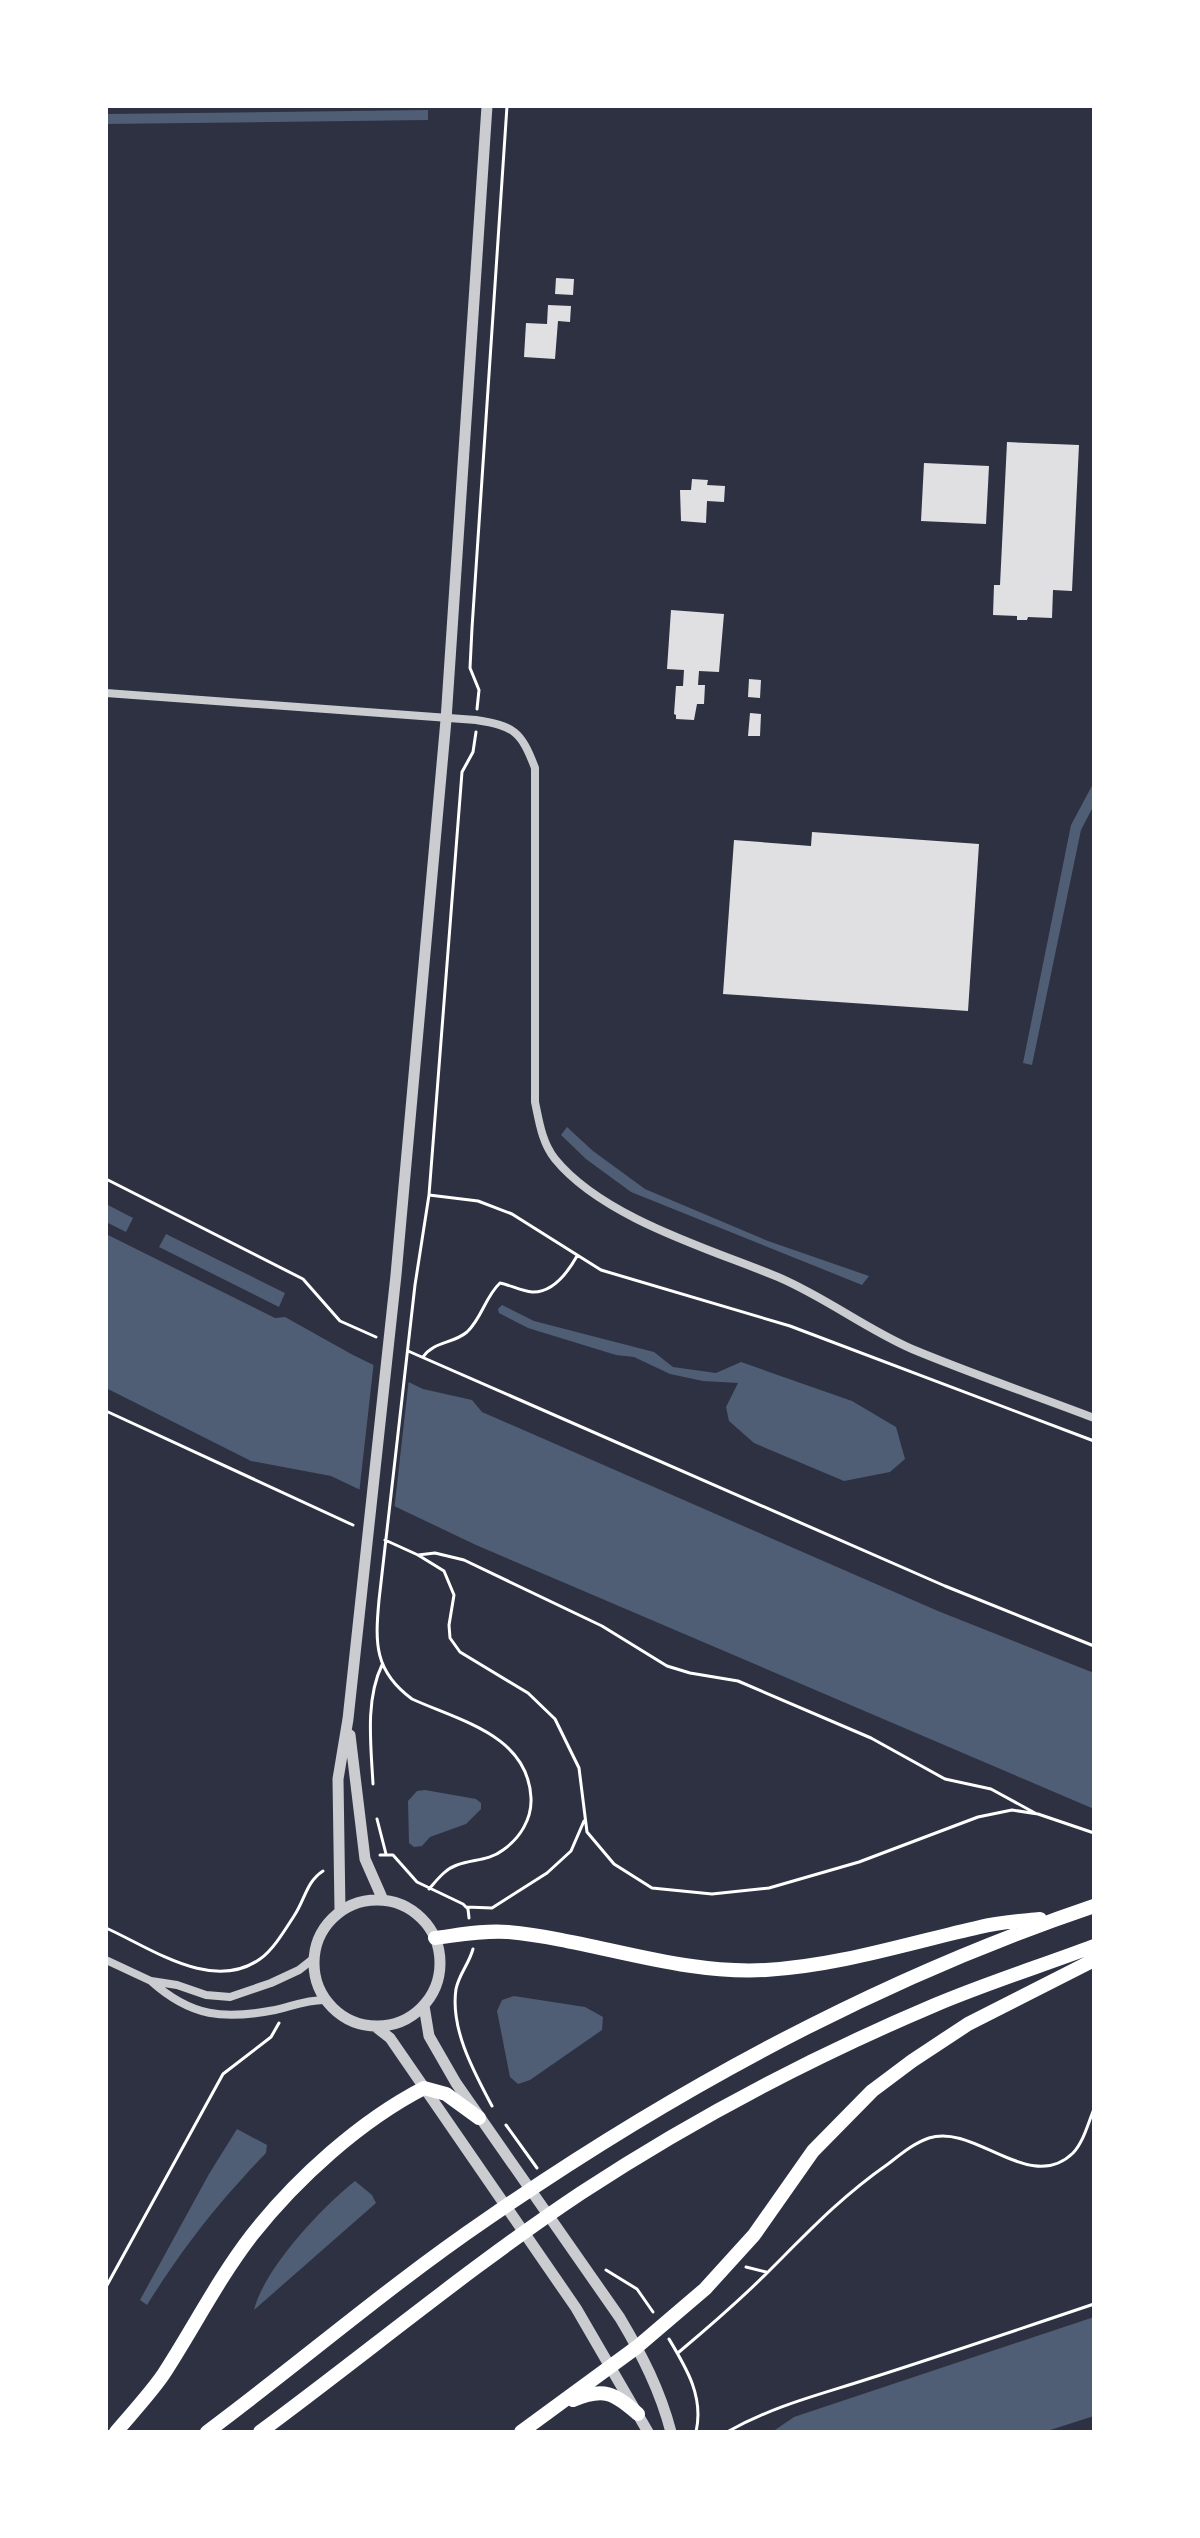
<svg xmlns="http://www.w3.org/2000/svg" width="1200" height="2538" font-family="'Space Grotesk',sans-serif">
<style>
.water{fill:#4f5d75}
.pier{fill:#2d3142}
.building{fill:#e0e0e3}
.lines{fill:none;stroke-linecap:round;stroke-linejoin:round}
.path{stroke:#fff;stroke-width:3}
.minor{stroke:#caccd0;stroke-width:8}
.tertiary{stroke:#caccd0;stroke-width:11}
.trunk{stroke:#fff;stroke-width:14}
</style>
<rect width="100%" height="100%" fill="#2d3142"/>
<!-- water -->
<path class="water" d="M428 110V120L106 124V114Z
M1094 782V805L1081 830 1032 1065 1023 1063 1071 825Z
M567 1127 593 1151 645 1189 768 1241 869 1276 862 1285 631 1192 586 1159 561 1135Z
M106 1204 133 1218 126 1232 106 1222Z
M106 1234 275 1318 285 1317 353 1355 423 1389 472 1400 482 1412 938 1611 1094 1673V1809L476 1545 331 1476 251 1461 106 1388Z
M166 1234 285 1293 279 1307 159 1247Z
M502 1305 534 1321 654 1352 673 1367 716 1373 741 1362 852 1401 896 1427 905 1459 890 1472 844 1481 754 1443 729 1421 726 1407 738 1383 703 1381 670 1374 634 1357 616 1355 528 1328 499 1313 498 1309Z
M425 1790 476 1799 481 1803V1809L466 1824 430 1837 422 1846 414 1847 409 1843 408 1801 417 1791Z
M514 1996 585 2007 603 2017 602 2030 530 2080 518 2084 510 2077 497 2011 502 2000Z
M237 2129 267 2145 266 2153C218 2203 184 2246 147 2305L140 2300 209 2174Z
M355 2181 372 2195 376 2203 254 2310C264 2269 321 2208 355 2181Z
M1094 2317V2416L1044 2432H772L794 2417Z"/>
<!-- pier -->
<path class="pier" d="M374 1361 409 1378 394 1511 359 1494Z"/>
<!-- building -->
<path class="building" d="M556 278 574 279 573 295 555 294Z
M548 305 571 306 570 322 558 321 555 359 524 357 526 323 547 324Z
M1007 442 1079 445 1072 591 1053 590 1052 618 1028 617 1027 620H1017V616L993 615 994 585H1000Z
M924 463 989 466 986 524 921 521Z
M692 479 708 480 707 485 725 486 724 502 707 501 706 523 681 521 680 490H691Z
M671 610 724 614 719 672 699 671 698 685H705L704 704H697L694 720 676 719V715L674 714 676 686H683L684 670 667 669Z
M749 679 761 680 760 698 748 697Z
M750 713 761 714 760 736H748Z
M812 832 979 844 968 1011 723 994 734 840 811 846Z"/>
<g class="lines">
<!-- path -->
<path class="path" d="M477 709 479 690 470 668 472 628 507 106
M106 1179 303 1279 340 1321 376 1337
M429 1195 478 1201 512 1214 601 1270 790 1326 1094 1441
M408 1351 945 1586 1094 1646
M423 1357C434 1341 453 1344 467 1332 482 1318 485 1297 500 1283 510 1285 522 1291 532 1292 553 1293 568 1272 577 1256
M106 1411 353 1525
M385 1540 418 1555 444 1571 454 1595 449 1625 450 1638 460 1652 528 1693 555 1719 579 1768 587 1832 614 1864 652 1888 712 1894 769 1888 859 1862 978 1817 1012 1810 1038 1814 1094 1833
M418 1555 435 1553 464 1560 602 1626 667 1666 690 1673 738 1681 871 1738 945 1779 991 1789 1035 1813
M373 1784C371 1746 365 1700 382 1665
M377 1819 386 1854
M380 1855H393L417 1882 463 1904 468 1909 469 1918
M429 1889C437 1880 445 1869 457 1865 473 1859 489 1861 503 1850 520 1838 532 1819 531 1798 528 1735 460 1721 412 1699 374 1671 375 1643 379 1600L415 1285 429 1195 462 772 473 752 476 732
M466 1907 492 1908 547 1873 571 1851 584 1821
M106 1928C151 1948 212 1993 260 1959 273 1950 285 1930 294 1916 305 1900 306 1882 323 1871
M473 1949C469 1964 459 1974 456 1989 450 2029 474 2072 492 2106
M506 2125 537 2168
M746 2267 766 2272
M606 2270 637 2289 653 2312
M106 2287 223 2074 271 2037 279 2023
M669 2339C687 2369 704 2397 696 2432
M679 2352C710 2326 741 2299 770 2270 809 2231 842 2196 888 2164 901 2154 914 2143 929 2138 975 2123 1030 2195 1073 2153 1084 2141 1088 2123 1094 2109
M727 2432C775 2405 819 2395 871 2378 946 2354 1020 2329 1094 2304"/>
<!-- minor -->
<path class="minor" d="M106 693 476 720C514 726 521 731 535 768V1102C539 1121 542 1143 555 1159 603 1218 710 1249 778 1277 825 1297 866 1329 912 1349 972 1374 1034 1395 1094 1418
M106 1960 151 1981 177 1985 206 1995 230 1997 271 1983 299 1970 313 1959
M151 1981C191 2017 224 2020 275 2010 292 2006 307 2000 324 2000"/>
<!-- tertiary -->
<path class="tertiary" d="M350 1735 365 1859 383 1900
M314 1963a63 63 0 1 1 126 0a63 63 0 1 1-126 0Z
M340 1911 338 1779 348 1719 396 1275 446 720 487 106
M424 2006 429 2036 456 2083 620 2318C642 2355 660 2390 671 2432
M376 2027 390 2038 576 2308 648 2432"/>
<!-- trunk -->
<path class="trunk" d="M435 1938C459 1935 484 1930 508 1932 594 1940 678 1975 766 1970 838 1966 909 1943 980 1927 999 1922 1020 1921 1040 1919
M573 2400C604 2387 614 2393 638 2414
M116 2432C132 2413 149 2395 163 2375 193 2329 218 2279 252 2235 296 2179 360 2121 424 2088L446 2094 479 2118
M207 2432C301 2362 390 2285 487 2219 674 2090 878 1979 1094 1906
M260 2432C367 2353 470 2267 581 2193 692 2120 812 2057 935 2005 987 1983 1041 1966 1094 1946
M521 2432 637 2347 705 2289 754 2235 813 2151 872 2091 912 2061 968 2024 1094 1960"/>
</g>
<!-- border -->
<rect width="1200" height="2538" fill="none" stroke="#ffffff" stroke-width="216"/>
</svg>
